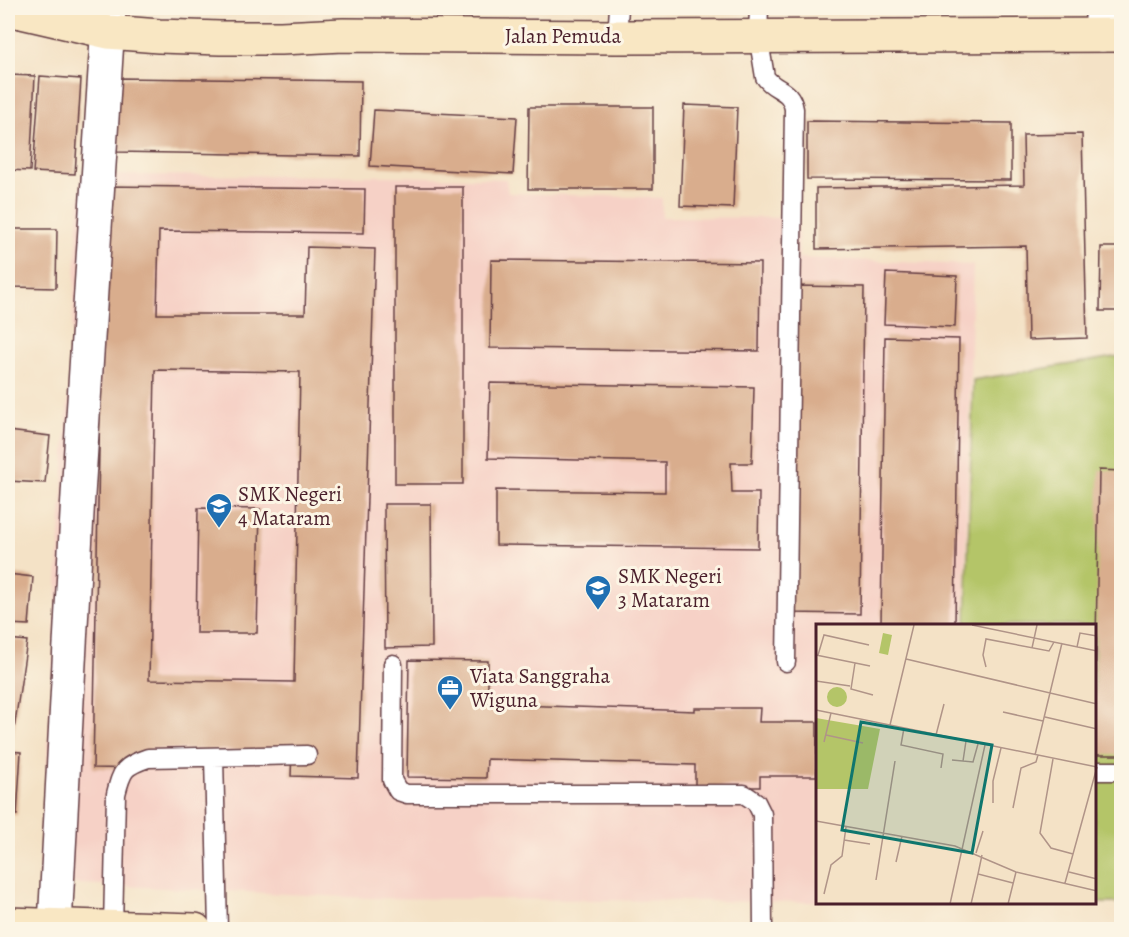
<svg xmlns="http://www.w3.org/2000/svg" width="1129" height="937" font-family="Alegreya,serif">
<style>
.built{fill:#f6d1c6}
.green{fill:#b4c568;stroke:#7f724a;stroke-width:1.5}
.building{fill:#d9ad8d;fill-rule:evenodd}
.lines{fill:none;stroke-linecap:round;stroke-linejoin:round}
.lane-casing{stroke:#643c42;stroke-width:21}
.street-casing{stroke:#643c42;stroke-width:36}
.secondary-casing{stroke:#643c42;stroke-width:36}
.lane{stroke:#fff;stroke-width:18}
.street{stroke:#fff;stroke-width:33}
.secondary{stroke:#f9e7c3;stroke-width:33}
.labels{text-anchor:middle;stroke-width:6;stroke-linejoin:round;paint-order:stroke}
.street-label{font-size:21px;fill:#4a1f2b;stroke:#fcf5e5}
.poi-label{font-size:21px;fill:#4a1f2b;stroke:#fcf5e5;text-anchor:start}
.inset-road{fill:none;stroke:#b09488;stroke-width:1.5}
.view{fill:#0f766e;fill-opacity:0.15;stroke:#0f766e;stroke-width:3}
.inset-edge{fill:none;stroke:#4a1f2b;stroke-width:3}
</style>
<rect width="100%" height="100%" fill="#fcf5e5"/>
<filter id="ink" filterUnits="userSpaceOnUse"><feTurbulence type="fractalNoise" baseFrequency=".0167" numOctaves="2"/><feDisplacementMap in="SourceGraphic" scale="12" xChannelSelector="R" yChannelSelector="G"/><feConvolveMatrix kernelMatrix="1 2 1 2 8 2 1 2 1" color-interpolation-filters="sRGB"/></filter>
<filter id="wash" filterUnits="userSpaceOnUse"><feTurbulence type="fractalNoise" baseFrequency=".008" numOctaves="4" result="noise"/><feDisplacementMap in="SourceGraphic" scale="24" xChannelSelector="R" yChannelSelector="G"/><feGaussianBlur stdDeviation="1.35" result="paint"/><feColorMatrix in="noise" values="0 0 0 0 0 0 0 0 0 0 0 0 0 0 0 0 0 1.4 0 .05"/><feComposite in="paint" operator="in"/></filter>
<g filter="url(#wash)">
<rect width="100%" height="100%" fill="#f4e2c6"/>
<!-- built -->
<path class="built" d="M81 175 386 176 506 179 508 193 662 198V217L797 218 799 258 973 265 964 625H817V902L369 898 40 882Z"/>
<!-- green -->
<path class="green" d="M1121 356V903H959L1094 902V625H966L973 380Z"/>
<g id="blocks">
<!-- building -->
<path class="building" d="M8 75 35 76 30 171 8 170Z
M40 76 81 79 75 174 33 172Z
M118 78 361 81 360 156 117 152Z
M684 105 737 107 733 208 680 206Z
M529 107H653V189H528Z
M374 110 517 117 513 174 370 166Z
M807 121 1011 123V180L807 179Z
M1082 134 1087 338 1028 340 1026 246 816 249V188L1024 185 1023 135Z
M104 186 365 189 364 233 159 231 157 314H305L307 247 375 249 358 778 291 776 292 751 149 749 148 769 93 768ZM155 370 300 372 294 682 149 680Z
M395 187H463V484H395Z
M13 229H57L56 288 12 287Z
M1101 247H1122V311H1100Z
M491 260 760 263 759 351 490 348Z
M886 273 957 276 955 327 884 324Z
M793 286 864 287 860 614 790 613Z
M885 337 959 339 955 625H881Z
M490 383 754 387 752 463H731L732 493H759L758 548 496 545V490L665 492V462L488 458Z
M8 431 50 436 45 483 8 481Z
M1099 470 1122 471V755H1094Z
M384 504H431L432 647 385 648Z
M198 508 260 509 257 633H196Z
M8 574 33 577 29 625 8 624Z
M8 639 27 641 11 750H8Z
M409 660 488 661V704L695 711V708H760L759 722H817V776H760V787H695V765L487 759 486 778 407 777Z
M8 751 21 752 17 815H8Z"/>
</g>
</g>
<g filter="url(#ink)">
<use href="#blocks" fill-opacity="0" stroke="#643c42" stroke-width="1.5"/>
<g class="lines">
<!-- lane casing -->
<g class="lane-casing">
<path id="lane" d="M759 8 758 35 765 77C775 92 790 87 794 109L786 662
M617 37 619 8
M393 664 392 780 398 791 407 794H744L756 802 762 814 763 930
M214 757 218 930
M1094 771H1122
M113 927 116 794C122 770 124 766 148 758L307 755"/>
</g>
<!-- street casing -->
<g class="street-casing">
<path id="street" d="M1102 8V35
M55 925 78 495 109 8"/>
</g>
<!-- secondary casing -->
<g class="secondary-casing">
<path id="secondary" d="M8 9 108 32 159 36 220 38H281L343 35 617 37 1122 35
M8 924 195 930"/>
</g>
<!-- lane -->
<use href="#lane" class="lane"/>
<!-- street -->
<use href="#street" class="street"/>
<!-- secondary -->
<use href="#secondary" class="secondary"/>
</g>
</g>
<!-- icons -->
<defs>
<g id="school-pin" transform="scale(1.35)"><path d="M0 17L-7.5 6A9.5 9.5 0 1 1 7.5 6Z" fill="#1f6fb2" stroke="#fcf5e5"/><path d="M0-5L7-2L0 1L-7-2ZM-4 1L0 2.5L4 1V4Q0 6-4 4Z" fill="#fff"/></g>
<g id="office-pin" transform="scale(1.35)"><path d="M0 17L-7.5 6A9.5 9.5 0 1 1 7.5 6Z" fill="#1f6fb2" stroke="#fcf5e5"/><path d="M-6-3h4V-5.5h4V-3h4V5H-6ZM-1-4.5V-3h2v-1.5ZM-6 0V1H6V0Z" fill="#fff"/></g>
</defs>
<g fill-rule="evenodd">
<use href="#school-pin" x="219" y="506"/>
<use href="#school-pin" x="598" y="588"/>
<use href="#office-pin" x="450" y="688"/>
</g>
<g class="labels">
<!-- street labels -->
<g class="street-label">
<text x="563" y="43">Jalan Pemuda</text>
</g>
<!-- poi labels -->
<g class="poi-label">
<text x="238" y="501">SMK Negeri<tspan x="238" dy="24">4 Mataram</tspan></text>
<text x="618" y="583">SMK Negeri<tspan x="618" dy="24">3 Mataram</tspan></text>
<text x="470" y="683">Viata Sanggraha<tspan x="470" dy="24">Wiguna</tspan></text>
</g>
</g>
<!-- overview -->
<g transform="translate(816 624)">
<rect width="280" height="280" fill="#f4e2c6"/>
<path d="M67 9 76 11 72 31 63 29ZM11 73a10 10 0 1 1 20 0a10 10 0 1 1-20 0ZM0 94 64 105 52 165H0Z" fill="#b4c568"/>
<path class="inset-road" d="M156 1 281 27M261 23 264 9 281 12M216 24 221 1M0 31 54 42M2 31 8 11 53 21M90 35 281 80M39 39 35 65 57 71M170 43 167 31 170 15 233 27 238 18M0 57 34 62M0 86 281 143M187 88 227 97M229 93 281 105M74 101 98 1M88 104 85 121 127 130 125 144M10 111 47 119M120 111 128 80M8 118 15 89M219 131 246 19M237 135 224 209 235 224 257 230M136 136 157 138 162 120M147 137 150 117M177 179V157L185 124M197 184 205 144 220 138 222 131M0 197 139 222 200 248 281 267M28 216 54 220M160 229 167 207M166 231 162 250 197 259M80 238 86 212M253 248 281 255M60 256 79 137M249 259 281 143M8 270 15 241 26 232 30 203M134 280 169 121M155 280 162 250M192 280 200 248"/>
<path class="view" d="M45 98 176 121 156 229 26 206Z"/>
<rect width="280" height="280" class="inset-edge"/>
</g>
<!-- margin -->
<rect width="1129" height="937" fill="none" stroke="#fcf5e5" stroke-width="30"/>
</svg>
